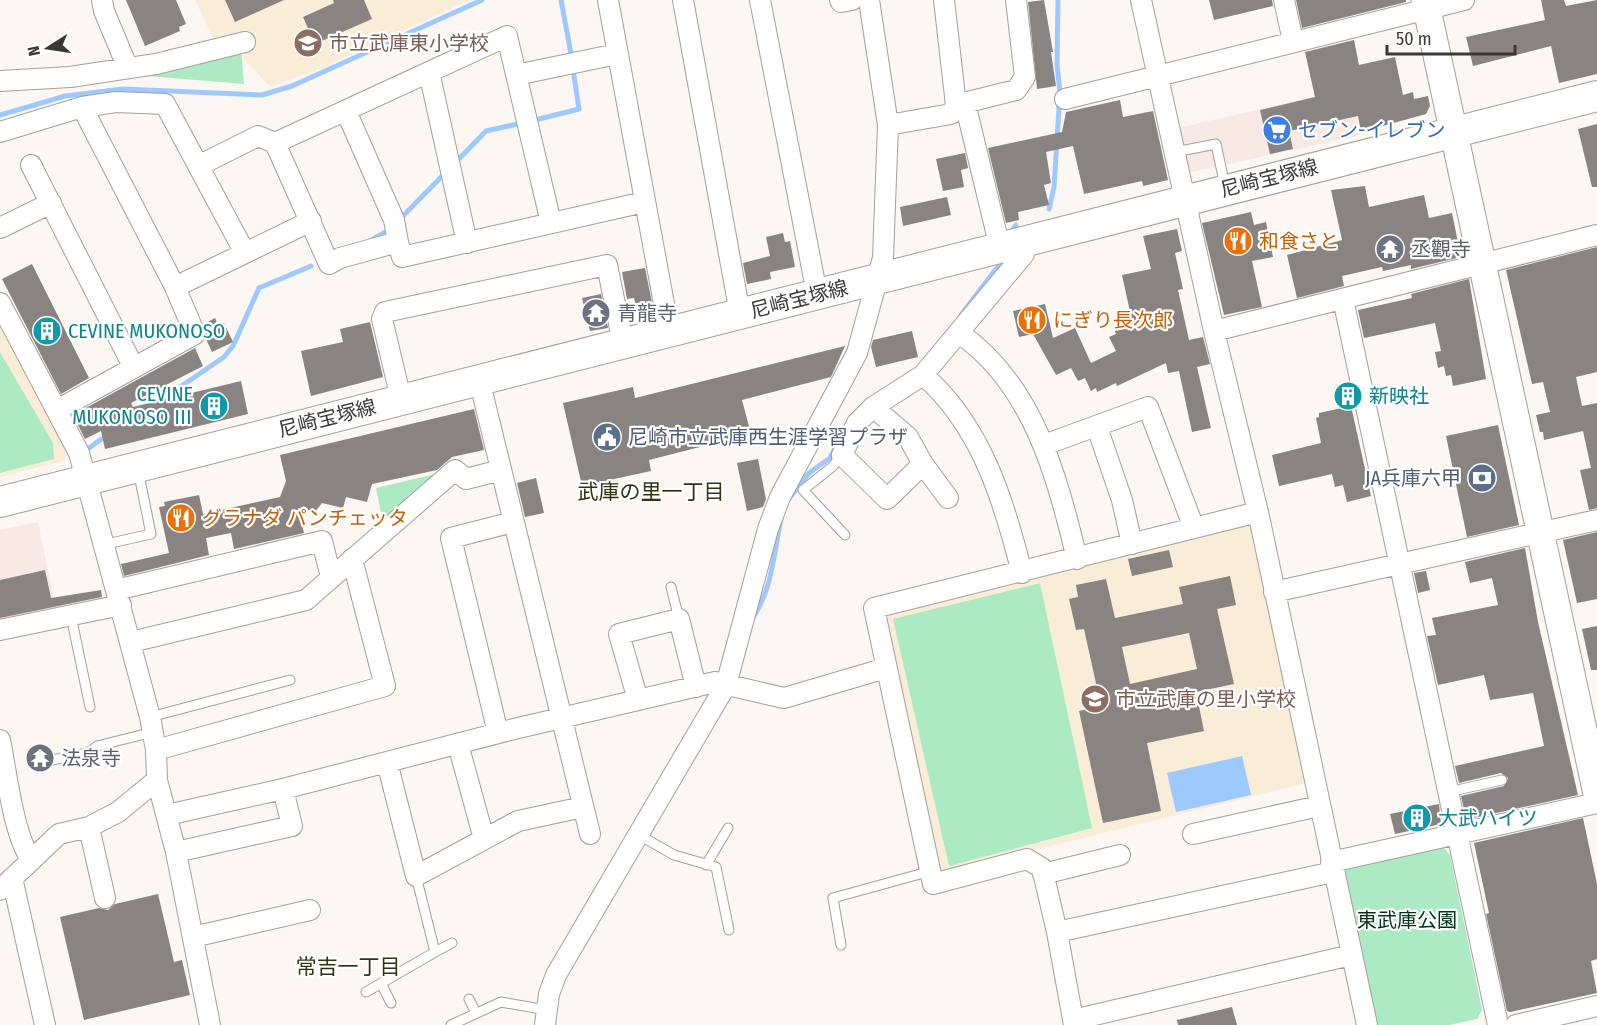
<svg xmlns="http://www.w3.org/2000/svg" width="1597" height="1025" font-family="'Fira Sans Condensed','Noto Sans JP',sans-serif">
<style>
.built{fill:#f8e9e4}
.education{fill:#f9edd8}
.green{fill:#abeac2}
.water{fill:#9dc9fe}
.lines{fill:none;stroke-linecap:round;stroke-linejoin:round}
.stream{stroke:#9dc9fe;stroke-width:5}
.building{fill:#898381;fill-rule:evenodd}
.lane-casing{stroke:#a59e9c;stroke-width:11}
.street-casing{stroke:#a59e9c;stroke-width:22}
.secondary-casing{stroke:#a59e9c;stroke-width:29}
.primary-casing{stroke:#a59e9c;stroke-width:32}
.lane{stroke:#fff;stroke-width:9}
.street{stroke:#fff;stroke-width:20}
.secondary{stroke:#fff;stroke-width:27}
.primary{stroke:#fff;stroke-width:30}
.labels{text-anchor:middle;stroke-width:4.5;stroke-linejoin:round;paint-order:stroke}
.education-label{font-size:20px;fill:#785e54;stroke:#fff;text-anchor:start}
.shop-label{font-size:20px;fill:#366cbe;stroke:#fff;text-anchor:start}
.street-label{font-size:20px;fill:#3b3938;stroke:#fff}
.food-label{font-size:20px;fill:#c56008;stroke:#fff;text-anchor:start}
.worship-label{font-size:20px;fill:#5b616d;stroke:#fff;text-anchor:start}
.culture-label{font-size:20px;fill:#0d838f;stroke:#fff;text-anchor:start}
.service-label{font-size:20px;fill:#4e5e75;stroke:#fff;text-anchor:start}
.park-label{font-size:20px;fill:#00341b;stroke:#fff}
.neighbourhood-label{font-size:21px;fill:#2d360f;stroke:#fff}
</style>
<rect width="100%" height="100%" fill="#fdf7f4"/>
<!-- built -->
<path class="built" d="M1351 88 1360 135 1188 173 1178 128Z
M38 522 57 614 0 626V530Z"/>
<!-- education -->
<path class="education" d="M195 0H470L322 68 270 87 244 59 239 41 216 45Z
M0 315 60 428 66 456 64 461 0 477Z
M1244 520 1251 525 1307 783 945 872 935 864 883 616Z"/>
<!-- green -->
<path class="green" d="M241 49 244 84 136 75Z
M0 352 53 443 54 459 0 473Z
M435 474 383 522 376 488Z
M1040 583 1092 828 949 866 893 619Z
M1442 845 1450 855 1482 1010 1477 1019 1449 1025H1375L1339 871 1344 866Z"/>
<!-- water -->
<path class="water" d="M1242 756 1251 795 1176 812 1167 773Z"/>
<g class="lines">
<!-- stream -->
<path class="stream" d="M561 0 572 59
M0 115 65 96 123 89 262 95 292 86 482 0
M531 121 579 109 573 69
M454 164 486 131 522 123
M1049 209 1054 187 1060 92 1057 65 1058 0
M399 220 447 171
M1013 229 1016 225
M373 239 391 229
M961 315 1002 261
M155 404 224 357 233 346 259 288 311 266
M89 448 107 435
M788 500 809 473 830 458 835 448
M752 619C773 588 773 555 781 520"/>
</g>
<!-- building -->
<path class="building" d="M126 0H176L186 24 179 27 180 31 145 46Z
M225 0H284L235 22Z
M333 0H364L372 19 315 44 303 17 334 3Z
M1044 0 1053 52H1051L1056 86 1037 89 1028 2Z
M1209 0H1272L1273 6 1214 20Z
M1296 0H1406V2L1302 28Z
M1541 0H1564L1566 6 1597 0V74L1559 83 1551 46 1473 66 1466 37 1545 20Z
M1354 40 1359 65 1395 57 1403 95 1413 92 1414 99 1428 96 1430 106 1426 114 1361 132 1358 116 1289 131 1293 149 1270 154 1260 110 1315 97 1305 52Z
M1120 100 1123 117 1153 111 1168 180 1143 186 1142 181 1084 194 1073 146 1046 152 1051 183 1044 185 1049 205 1018 212 1019 220 1006 223 988 148 1062 132 1066 112Z
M1597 124V187H1592L1578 129Z
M965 153 968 168 961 170 964 187 943 191 936 159Z
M1365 186 1369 207 1424 195 1429 218 1452 213 1461 257 1411 269V265L1383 271 1382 267 1342 276 1344 286 1297 298 1287 255 1342 240 1331 190Z
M947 197 951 215 903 226 900 207Z
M1251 212 1254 225 1266 222 1273 257 1252 261 1262 307 1224 315 1202 223Z
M1177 229 1182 251 1175 253 1183 289 1178 290 1189 340 1203 337 1210 364 1197 367 1211 428 1192 432 1179 371 1168 373 1166 363 1117 386 1116 383 1097 392 1096 388 1091 391 1085 378 1078 381 1071 368 1056 375 1033 334 1019 337 1013 311 1045 304 1053 338 1075 328 1091 363 1116 351 1109 337 1116 334 1114 329 1132 321 1122 275 1151 269 1143 236Z
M783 233 785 242 790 241 795 267 770 272 771 279 747 284 743 263 770 256 766 237Z
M1597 247V372L1576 377 1582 406 1597 403V508L1589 510 1580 470 1591 468 1583 431 1544 440 1543 432H1540L1536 415 1550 412 1543 382 1532 384 1506 270Z
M32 264 89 378 61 394 2 279Z
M645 268 654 313 638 316 634 298 627 299 622 272Z
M1469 279 1486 379 1453 386 1451 375 1446 376 1444 366 1438 368 1435 352 1441 351 1435 323 1364 338 1358 310 1412 298 1411 294Z
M601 294 608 328 590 331 582 298Z
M215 318 218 325 224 323 233 342 212 352 206 339 204 324Z
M370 322 383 377 311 396 301 351 343 342 340 329Z
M912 331 918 357 876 367 871 347 873 340Z
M845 346 831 377 742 400 751 434 649 460 651 471 582 486 563 403 633 387 635 398Z
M195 348 203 366 131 403 133 407 241 381 248 414 105 449 101 431 85 439 73 415Z
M1351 406 1371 496 1347 502 1343 485 1335 487 1332 474 1279 486 1272 455 1321 443 1316 418 1319 417V413Z
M474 409 484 450 452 457 437 470 372 484 367 502 346 497 343 508 322 503 315 512 298 508 304 533 234 549 231 533 206 538 209 555 124 576 121 564 169 553 159 507 165 506 164 502 199 495 203 514 280 497 286 481 280 455Z
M1498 425 1519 525 1467 537 1446 436Z
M758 459 766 499 763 507 747 511 737 463Z
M536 478 544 513 525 517 517 483Z
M1597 532V599L1577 603 1563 540Z
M1525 548 1538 622 1578 795 1469 819 1466 818 1461 796 1504 786 1508 778 1501 773 1459 783 1455 766 1544 746 1533 693 1490 700 1484 675 1438 685 1427 636 1436 635 1432 618 1498 605 1492 578 1470 583 1465 562Z
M1169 550 1173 567 1132 576 1128 559Z
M45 570 51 598 101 590 102 597 0 618V580Z
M1426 571 1430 590 1418 593 1414 573Z
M1230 576 1236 605 1217 609 1234 684 1196 692 1204 731 1147 743 1161 811 1103 823 1079 711 1101 706 1084 629 1076 630 1069 599 1078 597 1076 585 1106 579 1115 618 1183 604 1179 587ZM1189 633 1197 669 1130 684 1122 647Z
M1597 626V670H1591L1582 629Z
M1439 804 1441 824 1395 834 1390 814Z
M1583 818 1597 884V959L1591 961 1597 993 1510 1012 1507 1011 1486 914 1489 913 1474 843Z
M158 894 174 962 182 960 190 995 84 1020 60 917 99 908 108 910 115 904Z
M1232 1007 1237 1025H1178L1177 1020Z"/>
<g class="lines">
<!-- lane casing -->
<g class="lane-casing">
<path id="lane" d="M1175 152 1216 144 1225 186
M842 455 832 467 803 490 845 535
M102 545 151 534 138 470
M671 587 679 619
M71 616 90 707
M150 717 290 680
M52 760 88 753 97 746 153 732
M1448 792 1502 780
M639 835 674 855 716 867 729 930
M706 865 728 828
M841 945 833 898 931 871
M435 952 452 943
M382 985 391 1003
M366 992 435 952 416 876
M469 999 476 1013
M451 1025 501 1002 547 1010"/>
</g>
<!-- street casing -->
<g class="street-casing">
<path id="street" d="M102 0 104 11 127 66
M608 0 669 331
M683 0 740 314
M760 0 817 294
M840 0 841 2 852 0
M944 0 956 105 1016 90 1025 77 1016 0
M1141 0 1214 331 1258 512 1367 1025
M1284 0 1293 41
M429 72 467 243
M516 75 617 54
M0 81 70 77 156 64 245 42
M1065 99 1464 0
M965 103 1000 248
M82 107 175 287
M346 111 394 220 398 242
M888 125 951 114 956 105
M0 132 82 107 116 102 165 104 245 253
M275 143 507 36 551 223
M31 165 134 368
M198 166 258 136 275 143 329 264 340 258 398 242 402 257 644 202
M0 228 51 203
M1343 299 1498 1025
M0 303 79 453 150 717 156 750 157 780 176 852 210 1025
M1214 331 1597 235
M959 333C1033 384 1057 476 1077 559
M923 375C981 425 1004 501 1022 573
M479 379 590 834
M401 399 382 319 385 312 607 265 623 343
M873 407 908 437 923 464 948 498
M57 410 195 334 175 287 311 221
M1097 427 1122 500 1132 544
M1044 445 1148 407 1194 528
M923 464 887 499 842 455 857 423 873 407 923 375 1024 254 1022 241
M116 590 322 541 331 577
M1274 592 1597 520
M0 630 121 605
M131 642 306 600 455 470 466 479 501 470
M638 700 619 634 679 619 696 687
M498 733 451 538 513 522
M0 740C6 768 14 840 32 860
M458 744 484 839
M156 750 385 686 352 559
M387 762 416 876 518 821 583 807
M167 815 283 789 514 729 715 682 784 698 886 668
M89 827 105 898
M1193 834 1319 806
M176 852 292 826 283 789
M1331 862 1597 803
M1043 874 1120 855
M12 878 45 1025
M0 890 59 834 89 827 118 812 157 780
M1057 932 1042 868 1027 859 933 884 874 608 1258 512
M193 937 310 910
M1073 1020 1351 955
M545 1025 549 994 556 975 726 685 768 529 780 497 857 353 883 258 888 125 869 0
M1074 1025 1057 932 1333 872
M1516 1025 1597 1006"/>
</g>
<!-- secondary casing -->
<g class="secondary-casing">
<path id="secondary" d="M1425 0 1597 794"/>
</g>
<!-- primary casing -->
<g class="primary-casing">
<path id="primary" d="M0 502 1597 96"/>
</g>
<!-- lane -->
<use href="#lane" class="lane"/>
<!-- street -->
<use href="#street" class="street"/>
<!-- secondary -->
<use href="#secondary" class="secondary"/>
<!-- primary -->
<use href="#primary" class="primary"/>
</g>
<!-- icons -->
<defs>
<g id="school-disc" transform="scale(1.5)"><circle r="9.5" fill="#8d6e63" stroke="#fff"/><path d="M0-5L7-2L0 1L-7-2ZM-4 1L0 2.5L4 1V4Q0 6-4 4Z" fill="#fff"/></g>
<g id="supermarket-disc" transform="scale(1.5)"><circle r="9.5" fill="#3f7fe0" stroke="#fff"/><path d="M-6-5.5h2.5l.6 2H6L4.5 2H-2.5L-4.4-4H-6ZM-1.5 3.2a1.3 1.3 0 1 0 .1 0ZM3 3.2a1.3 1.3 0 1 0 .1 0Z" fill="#fff"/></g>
<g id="restaurant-disc" transform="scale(1.5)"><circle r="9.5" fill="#e8710a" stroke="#fff"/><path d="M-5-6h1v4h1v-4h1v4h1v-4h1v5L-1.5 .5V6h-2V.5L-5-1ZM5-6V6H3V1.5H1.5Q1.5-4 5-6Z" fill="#fff"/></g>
<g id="temple-disc" transform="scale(1.5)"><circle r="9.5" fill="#6b7280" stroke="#fff"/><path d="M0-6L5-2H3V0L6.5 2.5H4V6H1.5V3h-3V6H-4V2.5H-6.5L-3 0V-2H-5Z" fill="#fff"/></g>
<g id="building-disc" transform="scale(1.5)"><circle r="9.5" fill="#0f9aa8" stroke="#fff"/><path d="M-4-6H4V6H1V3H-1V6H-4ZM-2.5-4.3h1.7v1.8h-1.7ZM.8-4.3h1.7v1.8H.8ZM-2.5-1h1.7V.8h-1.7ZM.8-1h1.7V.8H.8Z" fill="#fff"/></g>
<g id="civic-disc" transform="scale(1.5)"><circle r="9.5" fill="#5c6f8a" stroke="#fff"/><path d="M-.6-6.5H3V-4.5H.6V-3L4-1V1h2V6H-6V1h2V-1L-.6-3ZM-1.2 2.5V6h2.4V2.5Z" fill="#fff"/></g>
<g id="bank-disc" transform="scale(1.5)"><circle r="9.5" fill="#5c6f8a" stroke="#fff"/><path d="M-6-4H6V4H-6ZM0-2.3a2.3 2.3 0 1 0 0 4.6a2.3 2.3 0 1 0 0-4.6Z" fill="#fff"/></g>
</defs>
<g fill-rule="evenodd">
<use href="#school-disc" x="308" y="43"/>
<use href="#supermarket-disc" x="1277" y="130"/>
<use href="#restaurant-disc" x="1238" y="241"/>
<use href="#temple-disc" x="1390" y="249"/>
<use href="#temple-disc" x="596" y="313"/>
<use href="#restaurant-disc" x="1032" y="320"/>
<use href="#building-disc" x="47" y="331"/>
<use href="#building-disc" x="1348" y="396"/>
<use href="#building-disc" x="214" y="406"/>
<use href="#civic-disc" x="607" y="437"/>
<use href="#bank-disc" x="1482" y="478"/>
<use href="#restaurant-disc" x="181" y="518"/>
<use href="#school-disc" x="1095" y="699"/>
<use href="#temple-disc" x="40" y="758"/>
<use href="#building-disc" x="1417" y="818"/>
</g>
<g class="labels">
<!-- education labels -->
<g class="education-label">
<text x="329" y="50">市立武庫東小学校</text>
<text x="1116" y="706">市立武庫の里小学校</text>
</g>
<!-- shop labels -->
<g class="shop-label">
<text x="1298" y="137">セブン-イレブン</text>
</g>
<!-- street labels -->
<g class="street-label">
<text transform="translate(1269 178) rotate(-14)" y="7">尼崎宝塚線</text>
<text transform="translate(799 299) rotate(-14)" y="7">尼崎宝塚線</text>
<text transform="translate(327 418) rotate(-14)" y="7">尼崎宝塚線</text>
</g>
<!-- food labels -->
<g class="food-label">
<text x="1259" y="248">和食さと</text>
<text x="1053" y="327">にぎり長次郎</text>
<text x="202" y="525">グラナダ パンチェッタ</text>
</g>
<!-- worship labels -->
<g class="worship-label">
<text x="1411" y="256">丞觀寺</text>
<text x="617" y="320">青龍寺</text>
<text x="61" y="765">法泉寺</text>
</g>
<!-- culture labels -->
<g class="culture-label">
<text x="68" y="338">CEVINE MUKONOSO</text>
<text x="193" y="401" text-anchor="end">CEVINE<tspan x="193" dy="23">MUKONOSO Ⅲ</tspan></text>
<text x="1369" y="403">新映社</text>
<text x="1438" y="825">大武ハイツ</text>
</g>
<!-- service labels -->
<g class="service-label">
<text x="628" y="444">尼崎市立武庫西生涯学習プラザ</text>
<text x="1461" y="485" text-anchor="end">JA兵庫六甲</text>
</g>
<!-- park labels -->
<g class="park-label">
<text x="1407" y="927">東武庫公園</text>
</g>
<!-- neighbourhood labels -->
<g class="neighbourhood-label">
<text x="651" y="499">武庫の里一丁目</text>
<text x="348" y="974">常吉一丁目</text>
</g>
</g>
<!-- north arrow -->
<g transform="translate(48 48) rotate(258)" stroke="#ffffff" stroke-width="4.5" paint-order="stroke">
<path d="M0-4.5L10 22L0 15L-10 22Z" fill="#3b3938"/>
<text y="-9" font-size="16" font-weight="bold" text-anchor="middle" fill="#3b3938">N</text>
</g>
<!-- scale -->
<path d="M1387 45v9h128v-9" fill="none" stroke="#3b3938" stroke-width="3"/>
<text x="1396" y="45" font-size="18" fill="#3b3938" stroke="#ffffff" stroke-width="4.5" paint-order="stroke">50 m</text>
</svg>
